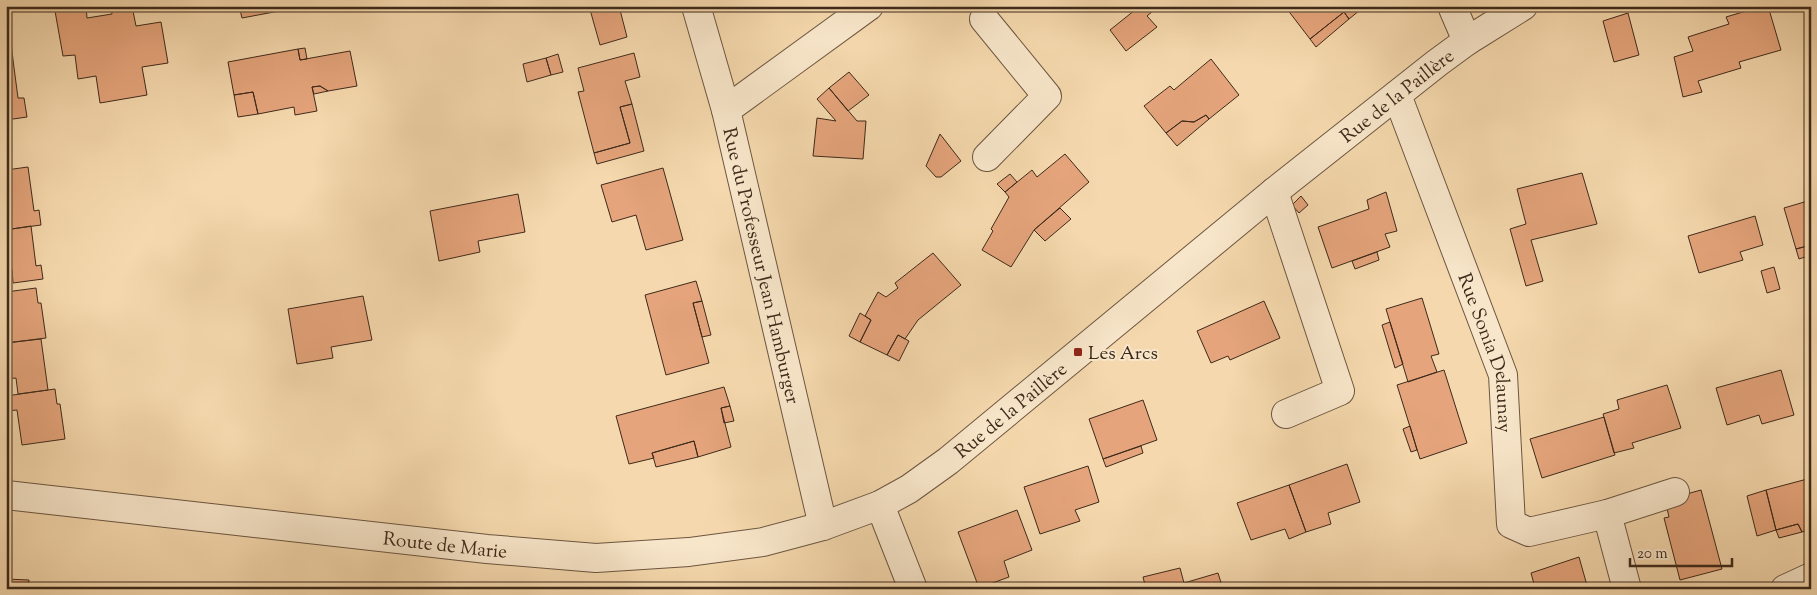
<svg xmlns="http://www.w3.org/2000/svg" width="1817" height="595" font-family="'Sorts Mill Goudy',serif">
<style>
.building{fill:#e5a47b;stroke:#3e2a1b}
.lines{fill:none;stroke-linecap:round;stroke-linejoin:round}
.minor-casing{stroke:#6c5640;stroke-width:30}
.tertiary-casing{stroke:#6c5640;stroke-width:30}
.minor{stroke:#f8e6ca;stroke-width:28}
.tertiary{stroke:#f8e6ca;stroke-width:28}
.poi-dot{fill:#8f2418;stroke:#f8e6ca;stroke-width:2}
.labels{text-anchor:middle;stroke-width:4;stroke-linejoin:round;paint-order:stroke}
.street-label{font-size:19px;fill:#3e2a1b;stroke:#f8e6ca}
.poi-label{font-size:19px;fill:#3e2a1b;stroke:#f8e6ca;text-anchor:start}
</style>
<rect width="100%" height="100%" fill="#f5d8ad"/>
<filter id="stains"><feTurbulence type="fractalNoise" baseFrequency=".004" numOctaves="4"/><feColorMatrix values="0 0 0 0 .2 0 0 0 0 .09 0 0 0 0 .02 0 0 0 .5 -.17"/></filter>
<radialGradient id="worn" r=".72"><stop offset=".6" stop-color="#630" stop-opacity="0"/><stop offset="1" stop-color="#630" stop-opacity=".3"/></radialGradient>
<!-- building -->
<path class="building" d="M86 6 87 18 112 14 111 6H132L136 26 161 22 168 63 142 67 147 95 100 103 96 76 78 79 75 55 63 56 55 11Z
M239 6H289L290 9 242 18Z
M589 6H619L627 37 600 45Z
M1159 6 1147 16 1157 27 1126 51 1110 30 1140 6Z
M1291 6H1365L1349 19 1344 12 1310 39 1287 9Z
M1763 6H1768L1781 50 1739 62 1741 68 1698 81 1702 92 1683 97 1674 57 1693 51 1688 37 1729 24 1726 17Z
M1344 12 1349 19 1316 47 1310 39Z
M1628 13 1639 55 1614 62 1603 21Z
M6 24H9L13 60 6 61Z
M305 48 307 59 300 60 298 49Z
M298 49 300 60 350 51 357 86 328 91 320 86 312 87 317 111 295 115 294 107 258 114 253 92 234 95 228 62Z
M634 53 640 77 625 81 632 104 620 107 630 143 594 153 578 92 584 91 578 68Z
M558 54 563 72 551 75 546 58Z
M546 58 551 75 527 82 523 64Z
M1211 59 1239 95 1209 119 1206 115 1194 122 1182 121 1166 133 1144 106 1170 86 1174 90Z
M13 60 18 98H24L27 117 6 120V61Z
M849 72 869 95 848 111 829 88Z
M320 86 328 91 314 94 312 87Z
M829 88 857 121H866L863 159 813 156 817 118 836 121 817 99Z
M253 92 258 114 238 117 234 95Z
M632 104 644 151 597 164 594 153 630 143 620 107Z
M1206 115 1209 119 1177 146 1166 133 1182 121 1194 122Z
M940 134 961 161 941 177H936L926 166Z
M1065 154 1089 182 1034 230 1011 267 982 250 993 231 991 229 1009 197 1005 192 1032 170 1037 177Z
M28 167 34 211 39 210 41 225 11 229 9 214 6 215V170Z
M663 168 683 240 646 250 636 215 612 222 601 185Z
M1582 173 1597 224 1531 240 1543 281 1526 286 1510 229 1526 224 1517 189Z
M1010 174 1017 182 1005 192 997 184Z
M1386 192 1397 231 1385 234 1390 247 1332 268 1318 227 1369 209 1367 200Z
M518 194 525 232 478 241 480 252 439 261 430 211Z
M1301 196 1308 205 1299 213 1292 205Z
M1811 200V245L1796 249 1784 208Z
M1060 208 1071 219 1045 241 1034 230Z
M1755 216 1763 245 1740 252 1743 260 1699 273 1688 236Z
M31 226 36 266 41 265 43 279 13 283 12 269 6 270V230Z
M1811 245V255L1799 259 1796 249Z
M1377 252 1379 260 1355 269 1352 261Z
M933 253 961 285 918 320 905 339 898 335 887 355 860 342 871 320 865 316 878 292 886 297 898 288 895 283Z
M1774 267 1780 289 1767 293 1761 271Z
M696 281 702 301 693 303 709 363 666 375 645 295Z
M36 288 38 303H41L46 338 6 343V292Z
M363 296 372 340 331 347 333 358 297 364 288 309Z
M1422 298 1439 354 1431 356 1437 372 1408 382 1386 309Z
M702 301 711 335 702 337 693 303Z
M1264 301 1280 338 1230 360 1228 356 1211 363 1197 331Z
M860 313 871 320 860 342 849 336Z
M1390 322 1403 364 1395 368 1382 325Z
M898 335 909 341 899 361 887 355Z
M41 339 48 390 18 394 16 378 6 379V343Z
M1444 370 1467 443 1420 459 1397 385Z
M1781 370 1794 415 1762 424 1759 415 1727 425 1716 388Z
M1667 385 1681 428 1632 443 1634 448 1614 453 1603 414 1619 409 1617 400Z
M724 387 730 406 721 408 731 447 698 457 694 441 652 453 654 458 629 464 616 416Z
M55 389 57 404H60L65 439 22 445 17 410 6 411V396Z
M1143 400 1157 440 1103 459 1089 419Z
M730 406 734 421 724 423 721 408Z
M1604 417 1615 455 1542 478 1530 439Z
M1410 426 1417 450 1411 452 1403 429Z
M694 441 698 457 656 467 652 453Z
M1141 446 1143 453 1106 467 1103 459Z
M1347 464 1360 502 1328 513 1331 524 1306 532 1289 485Z
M1088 466 1099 502 1075 510 1080 521 1040 534 1024 487Z
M1811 478V529L1802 532 1798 524 1776 530 1766 490Z
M1289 485 1306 532 1289 539 1285 529 1251 540 1237 503Z
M1701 490 1722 569 1680 580 1664 518 1669 517 1665 500Z
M1766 490 1776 530 1757 536 1747 496Z
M1017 510 1032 550 1004 561 1009 577 979 588 958 532Z
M1798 524 1802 532 1779 538 1776 530Z
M1579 557 1588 589H1518L1534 584 1531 573Z
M1180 568 1184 583 1218 573 1223 589H1146L1143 577Z
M6 579 29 580 28 589H6Z"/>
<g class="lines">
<!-- minor casing -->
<g class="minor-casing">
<g id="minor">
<path id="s1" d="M696 6 726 110 823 526"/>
<path d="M1452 6 1467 41"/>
<path d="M984 19 1047 96 987 157"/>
<path id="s2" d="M1397 95 1503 375 1511 524 1529 532 1607 514 1675 492"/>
<path d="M726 110 869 6"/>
<path d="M1274 192 1340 391 1286 414"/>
<path d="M880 505 913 589"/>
<path d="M1607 514 1627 589"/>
<path d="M1785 589 1811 577"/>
</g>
</g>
<!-- tertiary casing -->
<g class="tertiary-casing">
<g id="tertiary">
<path id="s3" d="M6 495 487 549 596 558 689 552 763 542 823 526 880 505 909 489 948 461 1274 192 1437 63 1467 41 1523 6"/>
</g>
</g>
<!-- minor -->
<use href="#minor" class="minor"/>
<!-- tertiary -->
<use href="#tertiary" class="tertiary"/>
</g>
<!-- markers -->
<rect class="poi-dot" x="1073" y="347" width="10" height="10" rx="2.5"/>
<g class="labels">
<!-- street labels -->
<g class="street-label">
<text dy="7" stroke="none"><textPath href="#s3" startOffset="1544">Rue de la Paillère</textPath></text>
<text dy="7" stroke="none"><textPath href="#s1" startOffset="268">Rue du Professeur Jean Hamburger</textPath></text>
<text dy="7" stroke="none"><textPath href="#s2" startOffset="274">Rue Sonia Delaunay</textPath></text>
<text dy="7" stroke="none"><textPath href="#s3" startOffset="1046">Rue de la Paillère</textPath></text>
<text dy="7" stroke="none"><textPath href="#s3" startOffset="442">Route de Marie</textPath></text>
</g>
<!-- poi labels -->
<g class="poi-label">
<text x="1088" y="359">Les Arcs</text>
</g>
</g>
<!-- margin -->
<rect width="1817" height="595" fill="none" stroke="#f5d8ad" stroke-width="25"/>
<rect x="8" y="8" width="1802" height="580" fill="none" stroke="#3e2a1b" stroke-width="2.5"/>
<rect x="12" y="12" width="1792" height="570" fill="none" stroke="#3e2a1b"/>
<!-- scale -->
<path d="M1630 558v8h102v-8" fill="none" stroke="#3e2a1b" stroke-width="2.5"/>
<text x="1637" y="558" font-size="15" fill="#3e2a1b" stroke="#f8e6ca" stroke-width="4" paint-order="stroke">20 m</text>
<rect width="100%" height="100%" filter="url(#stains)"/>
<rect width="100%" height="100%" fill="url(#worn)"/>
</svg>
